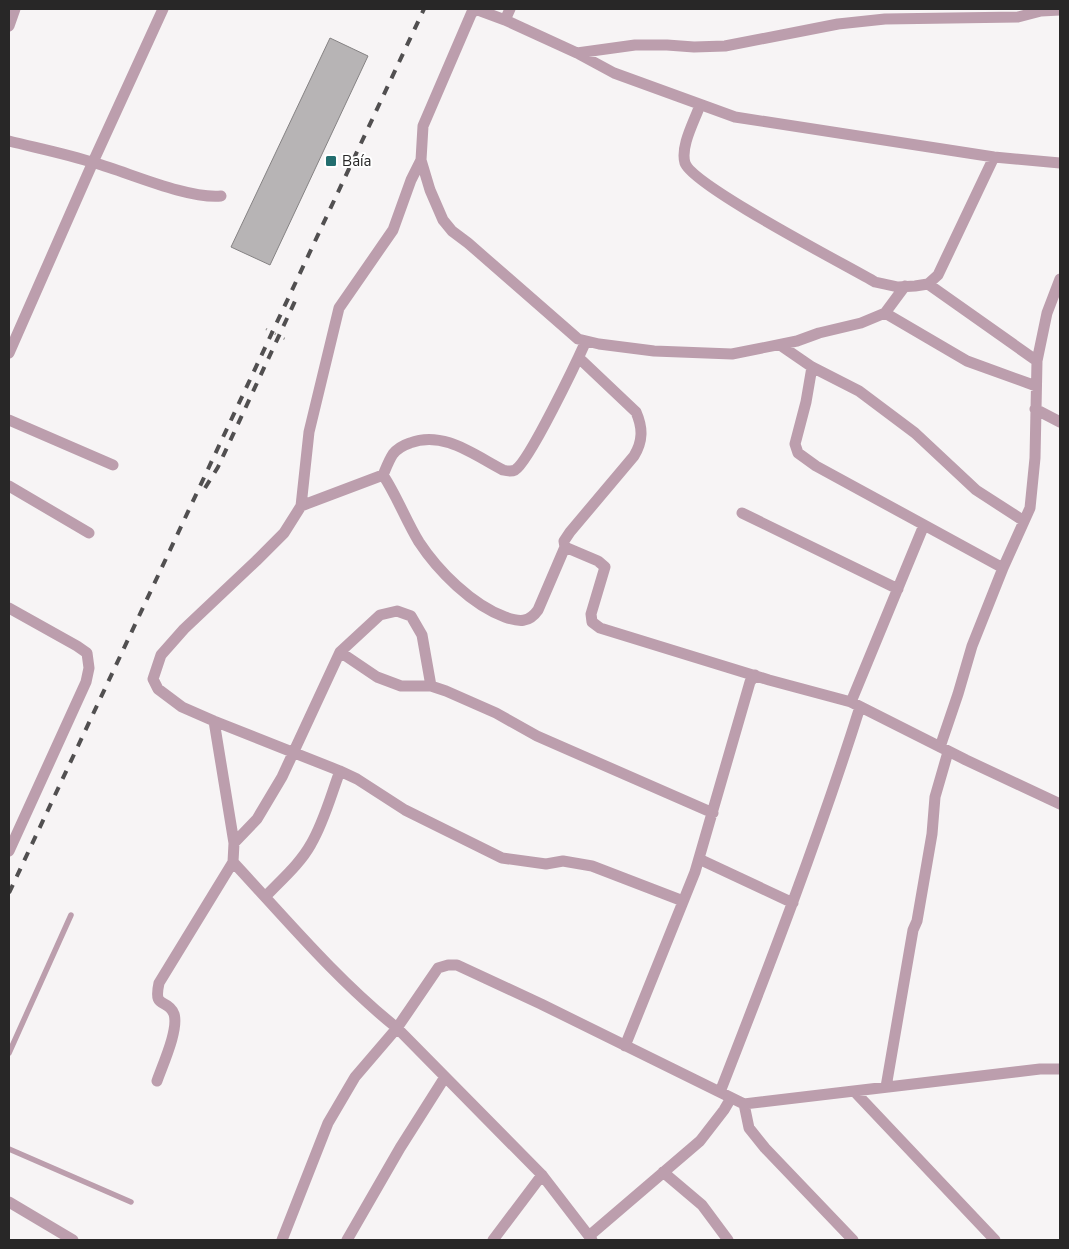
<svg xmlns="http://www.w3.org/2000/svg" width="1069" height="1249" font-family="'Nunito Sans',sans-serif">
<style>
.building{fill:#b7b4b5;stroke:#858283}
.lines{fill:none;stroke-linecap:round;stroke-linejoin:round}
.path{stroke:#929090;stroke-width:2.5;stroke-dasharray:1 4;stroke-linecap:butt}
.service{stroke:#bc9ead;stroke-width:5.5}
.minor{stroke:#bc9ead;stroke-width:11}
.rail{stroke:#514f50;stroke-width:4;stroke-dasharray:9 9;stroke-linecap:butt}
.poi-dot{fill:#236e6f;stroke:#fff;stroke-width:2}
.labels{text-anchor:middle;stroke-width:4;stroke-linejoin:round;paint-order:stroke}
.poi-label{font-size:15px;fill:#282727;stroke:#fff;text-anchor:start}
</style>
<rect width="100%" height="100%" fill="#f7f4f5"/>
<!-- building -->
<path class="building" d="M330 38 368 56 270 265 231 247Z"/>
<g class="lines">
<!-- path -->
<path class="path" d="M266 329 285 339"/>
<!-- service -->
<path class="service" d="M9 1053 71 915
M9 1149 131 1202"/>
<!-- minor -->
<path class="minor" d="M505 20 510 9
M9 26 15 9
M577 53 635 45H667L694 47 725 46 838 24 885 19 1018 17 1041 11 1060 10
M700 105C695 120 680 146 685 163 693 186 846 265 875 282L898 287 915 286 928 284 938 275 994 157
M9 141C37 148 67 154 95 163 130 173 187 199 221 196
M421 160 411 180 393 230 339 308 309 432 301 506 284 533 256 561 184 629 161 655 153 679 158 689 182 707 214 721 340 771 357 779 405 810 502 858 546 864 563 861 592 866 683 901
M928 284 1037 361
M905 286 885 313 861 323 819 333 797 341 732 354 654 351 599 344 578 339 468 243 452 231 443 220 430 190 421 160 423 126 472 12 478 10 505 20 577 53 614 73 735 117 994 157 1060 163
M885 313 967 361 1036 386
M780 345 812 367 859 391 915 433 976 490 1024 521
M9 353 93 162 163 9
M812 367 806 402 795 444 798 453 816 466 1003 568
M1035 409 1060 422
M9 420 113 465
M383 475C397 496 406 521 419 542 438 571 472 605 505 617 519 622 529 623 538 610L565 547 564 541 570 532 634 456C643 441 643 428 636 412L579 358
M9 486 89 533
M301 506 383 475C386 468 389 460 393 454 397 449 404 445 410 443 443 430 474 455 503 470 507 471 511 472 515 470 529 462 577 361 586 341
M742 513 898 589
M565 547 598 561 605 567 591 614 592 622 600 628 769 680 851 702 966 760 1060 804
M9 608 77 646 87 653 89 668 86 682 9 851
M340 652 377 677 401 686H431L446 691 496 713 537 736 713 813
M851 702 924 525
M214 721 234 843 233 862C286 919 336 979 397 1028L542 1175 592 1240
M940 747 958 694 972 646 1003 568 1030 508 1035 458 1037 361 1047 313 1060 279
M234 843 257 819 282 777 340 652 380 615 397 611 411 616 422 635 431 686
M699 859 793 903
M265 897C281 880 300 864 311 844 324 822 331 795 340 771
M625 1046 695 872 750 682 755 675
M157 1081C162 1066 179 1030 174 1014 167 997 153 1011 159 983L233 862
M886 1087 913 930 917 921 932 834 935 797 948 752
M854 1091 995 1240
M720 1092C770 964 819 837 860 707
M744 1104 749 1128 765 1148 853 1240
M663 1172 702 1205 728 1240
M9 1202 73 1240
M589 1236 700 1141 724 1110 731 1098
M282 1240 328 1123 355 1077 397 1028 438 968 448 965H457L541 1004 744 1104 1040 1069H1060
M347 1240 400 1148 445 1077
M493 1240 542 1175"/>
<!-- rail -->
<path class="rail" d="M205 488 218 467 296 299
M9 893 424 9"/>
</g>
<!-- markers -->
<rect class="poi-dot" x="325" y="155" width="12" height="12" rx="2.5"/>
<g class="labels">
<!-- poi labels -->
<g class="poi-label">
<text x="342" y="166">Baía</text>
</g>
</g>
<!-- border -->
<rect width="1069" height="1249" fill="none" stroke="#282727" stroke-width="20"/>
</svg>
